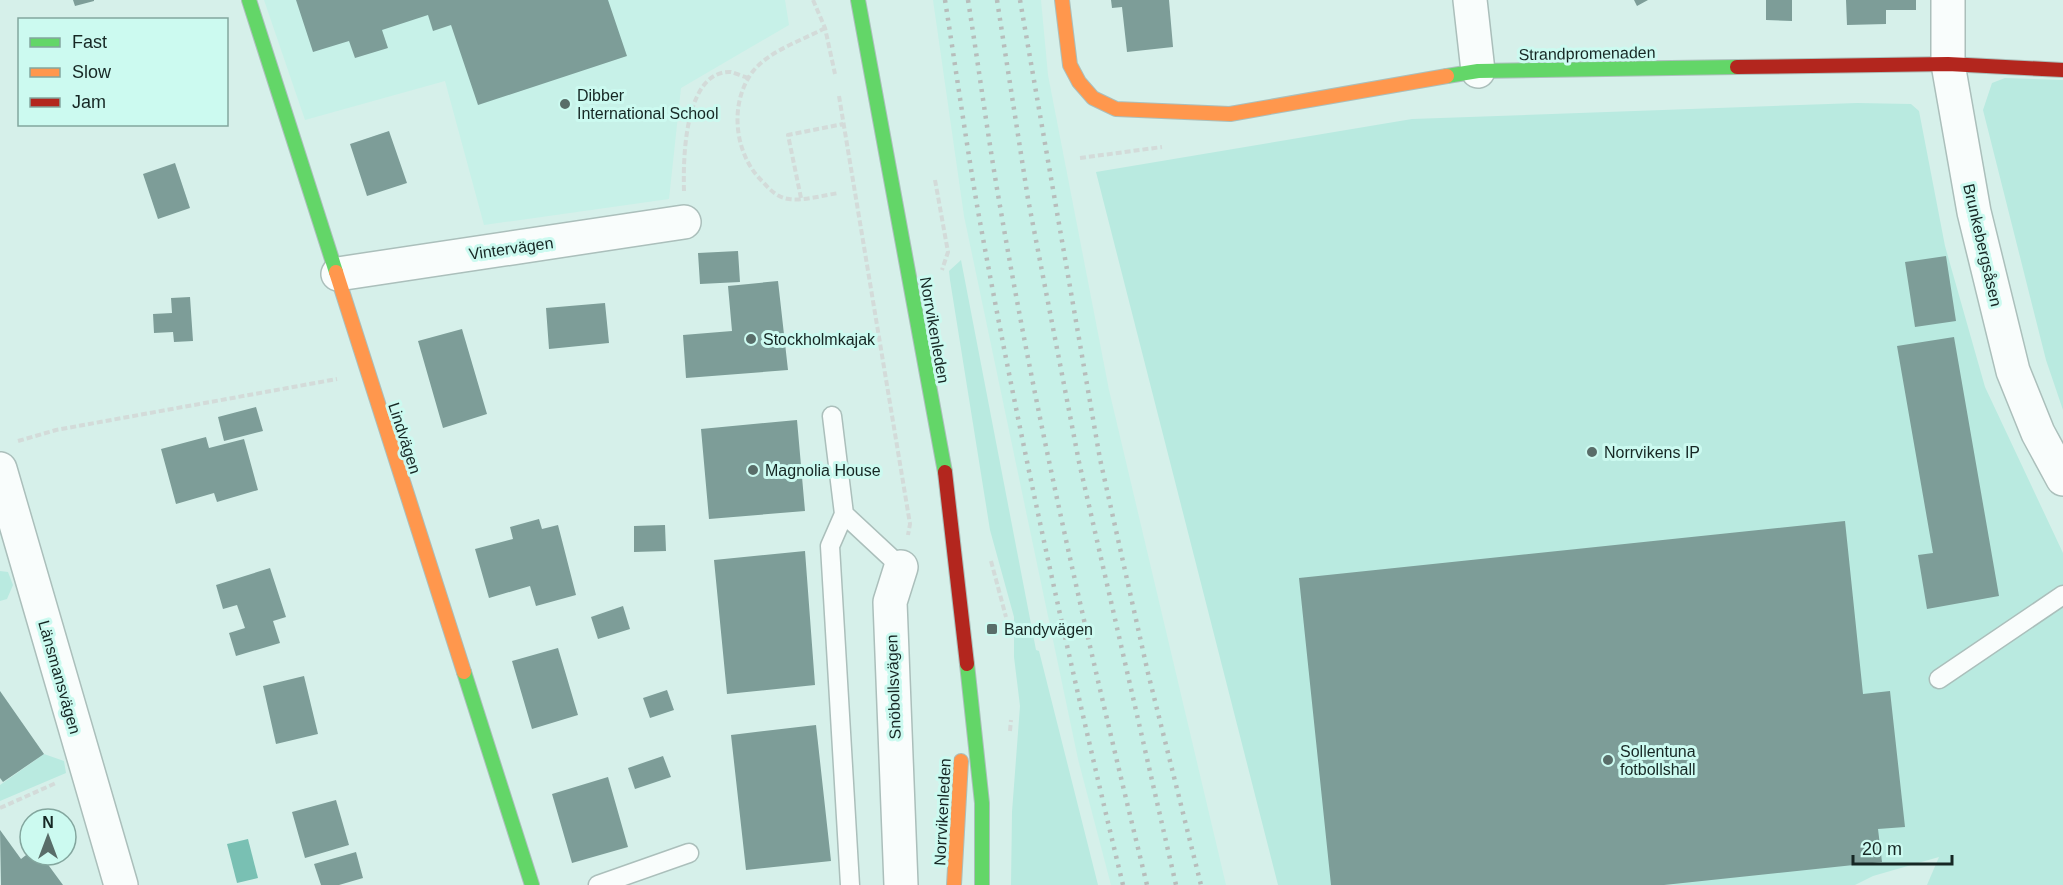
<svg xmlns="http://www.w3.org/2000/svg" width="2063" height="885" font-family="Arial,sans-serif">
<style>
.built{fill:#c7f1e8}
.green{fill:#b9eae0}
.water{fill:#79c0b3}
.building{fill:#7d9d98}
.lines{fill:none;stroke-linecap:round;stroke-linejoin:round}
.lane-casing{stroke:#abbfbb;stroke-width:21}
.street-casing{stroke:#abbfbb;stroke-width:36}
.fast-casing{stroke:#abbfbb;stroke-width:16}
.slow-casing{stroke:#abbfbb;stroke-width:16}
.jam-casing{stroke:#abbfbb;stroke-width:16}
.path{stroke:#d3dbd9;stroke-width:4;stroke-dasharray:6 3;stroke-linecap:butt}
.lane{stroke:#f9fdfc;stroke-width:18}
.street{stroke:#f9fdfc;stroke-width:33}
.fast{stroke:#63d668;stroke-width:14}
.slow{stroke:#ff974d;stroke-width:14}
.jam{stroke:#b3261e;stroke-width:14}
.rail{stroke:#b7bdbb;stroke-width:4.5;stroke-dasharray:3 6;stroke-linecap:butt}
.poi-dot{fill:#596d69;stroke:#ccfaf0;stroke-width:2}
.labels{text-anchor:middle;stroke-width:6;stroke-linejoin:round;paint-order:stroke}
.street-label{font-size:16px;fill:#162724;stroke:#ccfaf0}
.poi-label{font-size:16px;fill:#162724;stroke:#ccfaf0;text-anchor:start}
</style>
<rect width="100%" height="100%" fill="#d6f0ea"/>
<!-- built -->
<path class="built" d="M264 0H785L789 25 681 88 669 199 484 225 445 81 305 120Z
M933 0H1041L1048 75 1109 390 1226 885H1111L1078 759 964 216Z"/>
<!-- green -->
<path class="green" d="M2005 78 2063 80V410L2046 360 1983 110 1992 83Z
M1857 103 1911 104 1919 111 1945 246 1985 387 2063 553V885H1927L1939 857 1873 876 1855 885H1278L1096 172 1412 119Z
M961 260 1036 650 1039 651 1098 885H1011L1012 812 1020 706 1014 657V617L990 530 950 280 949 271Z
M0 571 8 572 13 585 7 599 0 601Z
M44 754 64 761 66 773 0 801V785Z"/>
<!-- water -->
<path class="water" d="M248 839 258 878 237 883 227 844Z"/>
<!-- building -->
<path class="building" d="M73 0H94V1L75 6Z
M296 0H608L627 56 478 105 451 25 433 31 428 15 382 30 388 48 355 58 349 41 313 52Z
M1111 0H1169L1173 47 1127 52 1122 7 1112 8Z
M1634 0H1648L1637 6Z
M1766 0H1792V21L1766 20Z
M1846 0H1916V10H1886V24L1847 25Z
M389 131 407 183 367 196 350 144Z
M175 163 190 208 158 219 143 174Z
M738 251 740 282 700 284 698 253Z
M1946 256 1956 321 1915 327 1905 262Z
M778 281 788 370 686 378 683 335 732 331 728 286Z
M190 297 193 341 174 342 173 332 154 333 153 314 172 313 171 298Z
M605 303 609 343 549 349 546 308Z
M462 329 487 414 443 428 418 341Z
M1954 337 1999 596 1927 609 1918 555 1933 553 1897 346Z
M256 407 263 431 224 441 218 417Z
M797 420 805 511 709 519 701 429Z
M206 437 209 448 244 439 258 490 217 502 214 493 176 504 161 449Z
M539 519 542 529 558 525 576 595 536 606 530 586 489 598 475 549 513 539 510 527Z
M1845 521 1863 694 1890 691 1905 827 1878 829 1882 862 1664 885H1331L1299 578Z
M665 525 666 551 634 552V526Z
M805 551 815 685 727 694 714 560Z
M270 568 286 617 273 621 280 643 236 656 229 633 245 628 237 605 223 609 216 585Z
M623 606 630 629 598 639 591 617Z
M558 648 578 715 532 729 512 661Z
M304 676 318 734 276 744 263 686Z
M667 690 674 710 650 718 643 698Z
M0 691 44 754 3 782 0 778Z
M816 725 831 861 746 870 731 735Z
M663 756 671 777 635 789 628 768Z
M608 777 628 847 572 863 552 794Z
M336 800 349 845 305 858 292 812Z
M0 830 21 859 30 852V855H41L63 885H1Z
M356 852 363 878 339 885H321L314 864Z"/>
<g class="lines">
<!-- lane casing -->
<g class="lane-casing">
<path id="lane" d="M832 416 844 514 830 546 850 885
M844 514 901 567
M1939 679 2063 595
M598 885 689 853"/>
</g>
<!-- street casing -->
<g class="street-casing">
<path id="street" d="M1470 0 1478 71
M1948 0V64L1974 212 2013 371 2038 433 2063 479
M338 274 684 222
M0 469 121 885
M901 567 890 602 901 885"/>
</g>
<!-- fast casing -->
<g class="fast-casing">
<path id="fast" d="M249 0 336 272
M858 0 945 472
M1447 76 1478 71 1737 67
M967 664 982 803V885
M464 672 532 885"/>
</g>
<!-- slow casing -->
<g class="slow-casing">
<path id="slow" d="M1062 0 1070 65 1079 82 1093 98 1116 109 1230 114 1447 76
M336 272 464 672
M954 885 961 761"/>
</g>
<!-- jam casing -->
<g class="jam-casing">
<path id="jam" d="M1737 67 1948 64 2063 70
M945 472 967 664"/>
</g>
<!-- path -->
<path class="path" d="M813 0 825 28 835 74
M825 28C803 40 771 50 754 70 728 102 734 155 763 182 770 190 778 198 789 199 804 201 824 195 839 193
M839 96 910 524 908 535
M1080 158 1162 147
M935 180 948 252 942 270
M684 191C683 160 684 70 731 72 736 73 743 77 749 78
M801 198 788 135 843 124
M18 441 56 430 337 379
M991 561 1006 617
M1010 731 1011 720
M0 808 56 783"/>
<!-- lane -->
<use href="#lane" class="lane"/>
<!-- street -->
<use href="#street" class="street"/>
<!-- fast -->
<use href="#fast" class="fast"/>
<!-- slow -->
<use href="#slow" class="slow"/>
<!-- jam -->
<use href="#jam" class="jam"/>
<!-- rail -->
<path class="rail" d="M945 0C956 70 966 141 978 211 1019 437 1069 661 1123 885
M968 0C979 69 988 138 1000 206 1039 434 1092 660 1147 885
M997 0 1028 199 1079 462 1176 885
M1020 0 1100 459 1148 673 1201 885"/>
</g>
<!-- markers -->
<g class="poi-dot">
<circle cx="565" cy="104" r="6"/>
<circle cx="751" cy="339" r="6"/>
<circle cx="1592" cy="452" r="6"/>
<circle cx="753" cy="470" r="6"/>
<rect x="986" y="623" width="12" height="12" rx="3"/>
<circle cx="1608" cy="760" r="6"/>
</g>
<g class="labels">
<!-- street labels -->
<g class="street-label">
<text transform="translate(1587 53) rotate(-1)" y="6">Strandpromenaden</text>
<text transform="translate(1983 245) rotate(77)" y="6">Brunkebergsåsen</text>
<text transform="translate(511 248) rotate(-8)" y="6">Vintervägen</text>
<text transform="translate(935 330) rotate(80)" y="6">Norrvikenleden</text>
<text transform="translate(405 438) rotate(72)" y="6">Lindvägen</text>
<text transform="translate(60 677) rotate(74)" y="6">Länsmansvägen</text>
<text transform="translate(893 687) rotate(-92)" y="6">Snöbollsvägen</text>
<text transform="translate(942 812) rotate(-87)" y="6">Norrvikenleden</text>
</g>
<!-- poi labels -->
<g class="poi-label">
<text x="577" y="101">Dibber<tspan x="577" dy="18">International School</tspan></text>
<text x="763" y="345">Stockholmkajak</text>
<text x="1604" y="458">Norrvikens IP</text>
<text x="765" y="476">Magnolia House</text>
<text x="1004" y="635">Bandyvägen</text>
<text x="1620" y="757">Sollentuna<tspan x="1620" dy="18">fotbollshall</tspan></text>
</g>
</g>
<!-- legend -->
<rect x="18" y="18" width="210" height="108" fill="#ccfaf0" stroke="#83a69e" stroke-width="1.5"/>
<rect x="30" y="38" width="30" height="9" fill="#63d668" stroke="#83a69e" stroke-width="1.5"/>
<text x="72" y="48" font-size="18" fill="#162724">Fast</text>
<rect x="30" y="68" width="30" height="9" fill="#ff974d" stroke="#83a69e" stroke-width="1.5"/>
<text x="72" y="78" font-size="18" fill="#162724">Slow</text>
<rect x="30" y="98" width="30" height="9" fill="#b3261e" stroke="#83a69e" stroke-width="1.5"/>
<text x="72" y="108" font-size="18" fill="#162724">Jam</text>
<!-- north arrow -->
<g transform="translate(48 837)"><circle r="28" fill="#ccfaf0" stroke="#83a69e" stroke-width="1.5"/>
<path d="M0-4.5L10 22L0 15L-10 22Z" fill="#596d69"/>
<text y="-9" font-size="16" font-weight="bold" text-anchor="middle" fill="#162724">N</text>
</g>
<!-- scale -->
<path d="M1853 855v9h99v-9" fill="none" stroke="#162724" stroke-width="3"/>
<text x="1862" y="855" font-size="18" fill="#162724" stroke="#ccfaf0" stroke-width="4.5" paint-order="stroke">20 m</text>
</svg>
